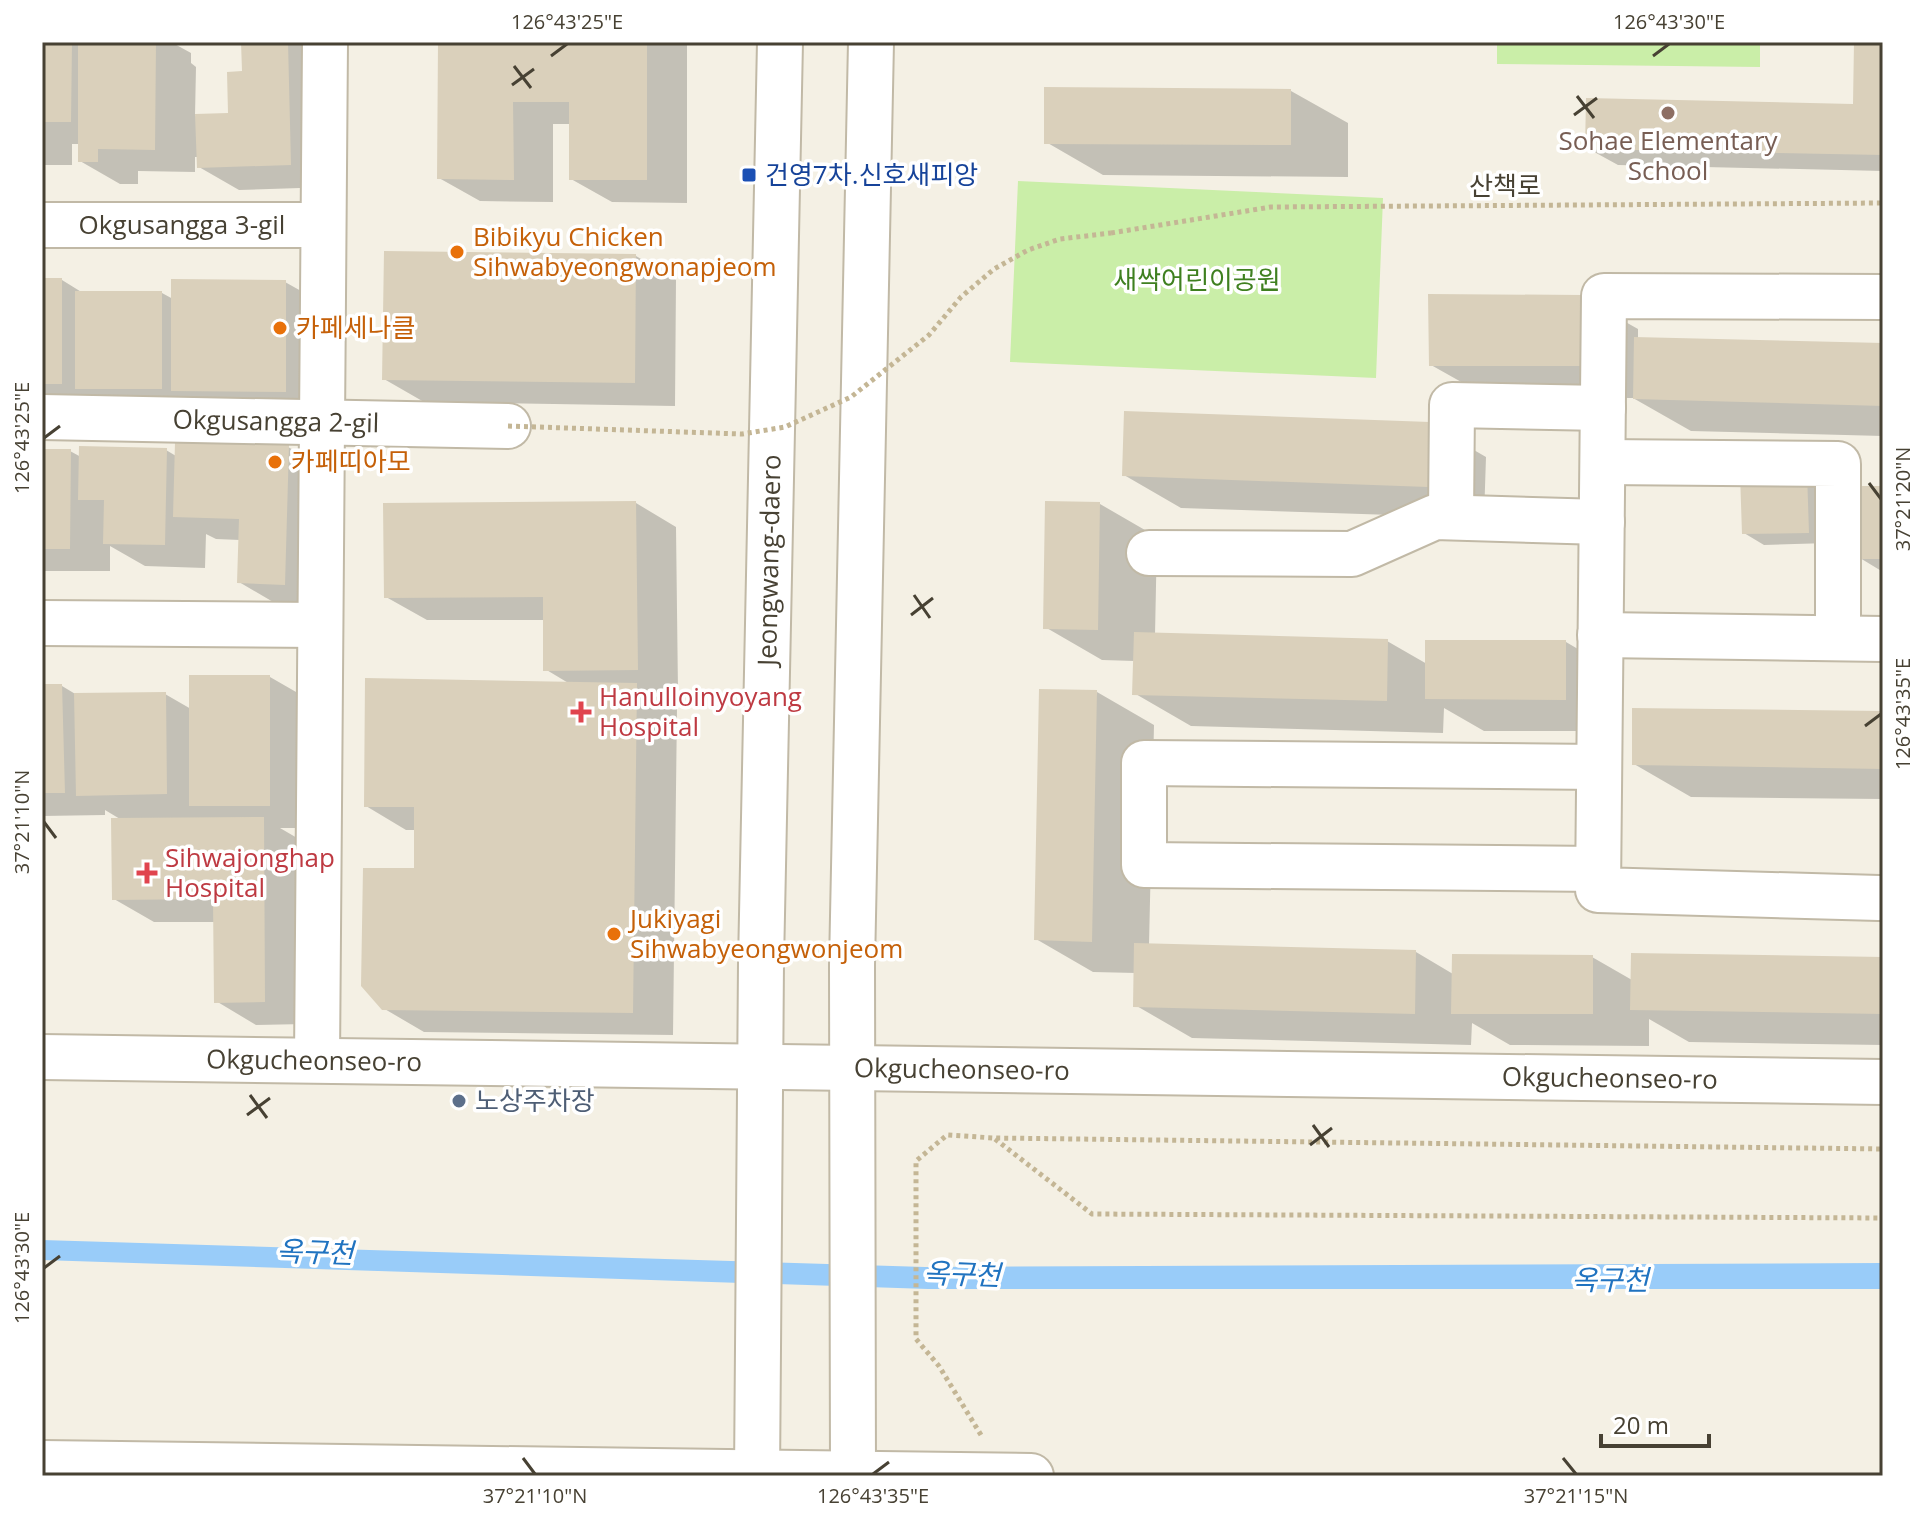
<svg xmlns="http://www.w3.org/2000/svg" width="1925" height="1518" font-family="'Open Sans','Noto Sans KR',sans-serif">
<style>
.green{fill:#caeea8}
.water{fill:#99ccf9}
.shadow{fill:#0003}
.building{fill:#dad0bb}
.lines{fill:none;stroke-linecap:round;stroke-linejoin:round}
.minor-casing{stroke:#c1b9a6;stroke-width:48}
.path{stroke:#c4b695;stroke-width:5;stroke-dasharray:4 4;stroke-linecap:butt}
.minor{stroke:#fff;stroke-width:44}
.path-bridge{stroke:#c4b695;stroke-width:5;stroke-dasharray:4 4;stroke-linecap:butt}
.ticks{fill:none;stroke:#474133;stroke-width:3}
.education-dot{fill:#8d6e63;stroke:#fff;stroke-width:3}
.transit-dot{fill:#1a4fb4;stroke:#fff;stroke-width:3}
.food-dot{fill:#e8710a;stroke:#fff;stroke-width:3}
.health-dot{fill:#e0444e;stroke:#fff;stroke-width:3}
.service-dot{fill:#5c6f8a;stroke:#fff;stroke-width:3}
.labels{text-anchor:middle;stroke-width:7;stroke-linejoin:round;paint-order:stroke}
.education-label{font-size:26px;fill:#785e54;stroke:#fff}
.transit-label{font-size:26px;fill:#164399;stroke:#fff;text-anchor:start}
.street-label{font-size:26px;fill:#474133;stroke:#fff}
.food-label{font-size:26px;fill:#c56008;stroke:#fff;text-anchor:start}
.park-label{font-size:26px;fill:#3f8020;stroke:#fff}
.health-label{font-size:26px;fill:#be3a42;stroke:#fff;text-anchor:start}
.service-label{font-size:26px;fill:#4e5e75;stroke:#fff;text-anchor:start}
.water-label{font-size:28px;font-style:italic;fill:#2073c0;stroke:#fff}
.neatline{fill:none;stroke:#474133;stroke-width:3}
.ticks-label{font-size:20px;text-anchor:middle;fill:#474133}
</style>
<rect width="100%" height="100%" fill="#f4f0e4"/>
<!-- green -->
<path class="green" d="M1497 42H1760V67L1497 64Z
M1018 181 1383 198 1376 378 1010 362Z"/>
<!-- water -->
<path class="water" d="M42 1240 925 1267 1883 1263V1289H928L42 1260Z"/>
<!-- shadow -->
<path class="shadow" d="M42 42H171L191 53V63L196 67 195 116 230 115 244 73 243 42H314L331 187 239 190 199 167 198 157H195V172L138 171V184H120L80 161V144H72V165H42Z
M440 42H687V203L612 202 571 179V124H553V202L480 201 439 178Z
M1856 42H1883V171L1618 165 1587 148 1855 106Z
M1291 91 1348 123V177L1103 175 1046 142Z
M636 256 676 280 675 406 424 402 384 379Z
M42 280H62L83 293H162L173 299 285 282 326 305V414L42 406Z
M1581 297 1638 329V339L1883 345V436L1691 431 1633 398 1488 397 1431 365Z
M1429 424 1486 457 1484 518 1181 508 1124 475Z
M288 447 329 470 325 607 280 606 239 582 240 540 216 539 206 534 205 568 145 566 110 546V571H42V451H70L81 457 166 450 176 456Z
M1742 475 1827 486 1829 543 1764 545 1744 533Z
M1883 488V572L1860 558Z
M636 503 676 527 678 692 650 693 677 708 673 1035 424 1032 383 1008 416 870V830H406L366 806 570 684 545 669V620H427L386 597Z
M1100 504 1157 537 1155 635 1387 641 1427 664 1566 642 1622 675V731H1484L1444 708 1443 733 1191 726 1134 693 1135 661 1102 660 1045 627Z
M270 677 310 700V828H280L304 842 305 1024 256 1025 216 1001 215 922H154L114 899 120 819 105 810V815L42 816V686H62L77 695 165 694 191 709Z
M1097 692 1154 725 1149 945 1416 952 1453 974 1592 957 1632 980 1883 959V1045L1689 1042 1649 1019V1046L1510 1045 1472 1023 1471 1045 1192 1038 1135 1005 1136 973 1093 972 1036 939Z
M1883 713V799L1691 797 1634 764Z"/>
<!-- building -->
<path class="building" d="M42 42H72L71 122H42Z
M78 42H156L155 150 98 149V162H78Z
M241 42H288L291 165 197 168 195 114 228 113 227 72 242 71Z
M438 42H647V180H569V102H513L514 180 437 179Z
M1854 42H1883V155L1585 149 1586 98 1853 104Z
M1044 87 1291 89V145L1044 144Z
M384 251 636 254 635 383 382 380Z
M42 278H62V384H42Z
M171 279 286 280V392L171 391Z
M75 291H162V389H75Z
M1428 294 1582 295 1583 366H1429Z
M1634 337 1883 343V406L1633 399Z
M1124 411 1430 422 1428 487 1122 476Z
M175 442 289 445 285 585 237 583 239 519 173 517Z
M79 446 167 448 165 545 103 544 104 500H78Z
M42 449H71L70 549H42Z
M1807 472 1809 533 1742 534 1740 473Z
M1856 486H1883V559H1858Z
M636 501 638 670 543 671V597L384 598 383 503Z
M1045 501 1100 502 1098 630 1043 629Z
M1134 632 1388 639 1387 701 1132 695Z
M1425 640H1566V700L1425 699Z
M189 675H270V806H189Z
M365 678 637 683 633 1013 382 1010 361 986 363 868H414V807H364Z
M42 684H62L65 793H42Z
M1039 689 1097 690 1092 942 1034 940Z
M166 692 167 794 76 796 74 693Z
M1632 708 1883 711V769L1632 765Z
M264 817 265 1002 214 1003 213 899 112 900 111 818Z
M1134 943 1416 950 1415 1014 1133 1007Z
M1631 953 1883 957V1014L1630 1010Z
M1452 954 1593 955V1014H1451Z"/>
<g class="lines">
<!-- minor casing -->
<g class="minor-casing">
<g id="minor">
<path id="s1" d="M42 225H323"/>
<path id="s2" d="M42 417 508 426"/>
<path d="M1603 462 1838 464V638"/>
<path d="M1451 517 1452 405 1603 408"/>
<path d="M1149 553 1352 554 1435 517 1602 522"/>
<path d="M42 623 320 625"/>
<path d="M1600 635 1883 639"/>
<path d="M1598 869 1144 865V763L1599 767"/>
<path d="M1879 898 1598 890 1604 296 1883 297"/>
<path id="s3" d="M42 1057 1883 1082"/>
<path d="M317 1060 325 42"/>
<path d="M42 1463 1031 1476"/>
<path id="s4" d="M757 1476 761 963 780 42"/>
<path d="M853 1476 852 965 871 42"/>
</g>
</g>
<!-- path -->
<path class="path" d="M1111 233 1271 207 1883 203
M995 1139 1092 1214 1883 1218
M981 1435 939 1366 916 1339V1161L947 1135 994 1138 1883 1149"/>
<!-- minor -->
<use href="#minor" class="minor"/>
<!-- path-bridge -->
<path class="path-bridge" d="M508 426 742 434 785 427 851 397 929 335 961 297 994 269 1028 250 1060 239 1111 233"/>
</g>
<!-- ticks -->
<path class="ticks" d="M551 56 567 44M1653 56 1669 44M514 66 531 88M512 85 534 69M1577 96 1594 118M1574 115 1597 98M44 438 60 426M1869 483 1881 499M914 595 930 618M911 615 933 598M1865 726 1881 714M44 822 56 838M250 1095 267 1118M247 1115 270 1098M1313 1125 1329 1147M1310 1145 1332 1128M44 1268 60 1256M523 1458 535 1474M1563 1458 1576 1474M873 1474 889 1462"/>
<!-- markers -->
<circle class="education-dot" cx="1668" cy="113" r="8"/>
<rect class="transit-dot" x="741" y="167" width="16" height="16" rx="4"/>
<g class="food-dot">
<circle cx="457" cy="252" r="8"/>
<circle cx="280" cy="328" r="8"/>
<circle cx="275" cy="462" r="8"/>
<circle cx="614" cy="934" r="8"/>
</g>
<g class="health-dot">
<path d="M577 700h8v8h8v8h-8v8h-8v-8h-8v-8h8z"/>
<path d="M143 861h8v8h8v8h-8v8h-8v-8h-8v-8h8z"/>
</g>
<circle class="service-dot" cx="459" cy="1101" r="8"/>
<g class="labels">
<!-- education labels -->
<g class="education-label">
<text x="1668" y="150">Sohae Elementary<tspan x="1668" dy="30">School</tspan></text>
</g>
<!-- transit labels -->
<g class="transit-label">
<text x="765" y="184">건영7차.신호새피앙</text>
</g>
<!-- street labels -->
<g class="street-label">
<text x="1505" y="195">산책로</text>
<text dy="9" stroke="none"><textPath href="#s1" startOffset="140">Okgusangga 3-gil</textPath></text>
<text dy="9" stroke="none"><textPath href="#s2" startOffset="234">Okgusangga 2-gil</textPath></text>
<text dy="9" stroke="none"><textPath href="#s4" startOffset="916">Jeongwang-daero</textPath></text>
<text dy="9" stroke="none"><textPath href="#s3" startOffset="272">Okgucheonseo-ro</textPath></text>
<text dy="9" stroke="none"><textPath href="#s3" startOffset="920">Okgucheonseo-ro</textPath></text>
<text dy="9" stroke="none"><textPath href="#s3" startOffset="1568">Okgucheonseo-ro</textPath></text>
</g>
<!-- food labels -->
<g class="food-label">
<text x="473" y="246">Bibikyu Chicken<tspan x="473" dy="30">Sihwabyeongwonapjeom</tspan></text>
<text x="296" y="337">카페세나클</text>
<text x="291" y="471">카페띠아모</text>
<text x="630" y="928">Jukiyagi<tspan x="630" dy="30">Sihwabyeongwonjeom</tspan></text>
</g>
<!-- park labels -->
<g class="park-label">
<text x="1197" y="289">새싹어린이공원</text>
</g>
<!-- health labels -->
<g class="health-label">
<text x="599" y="706">Hanulloinyoyang<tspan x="599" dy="30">Hospital</tspan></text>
<text x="165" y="867">Sihwajonghap<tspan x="165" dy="30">Hospital</tspan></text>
</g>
<!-- service labels -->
<g class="service-label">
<text x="475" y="1110">노상주차장</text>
</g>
<!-- water labels -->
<g class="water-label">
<text transform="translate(315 1252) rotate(2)" y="10">옥구천</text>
<text transform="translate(962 1274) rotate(2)" y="10">옥구천</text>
<text x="1610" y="1290">옥구천</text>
</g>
</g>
<!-- border -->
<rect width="1925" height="1518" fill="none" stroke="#ffffff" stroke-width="88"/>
<!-- scale -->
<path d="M1601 1434v12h108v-12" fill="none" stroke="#474133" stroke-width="4"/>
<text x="1613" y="1434" font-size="24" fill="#474133" stroke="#ffffff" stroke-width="6" paint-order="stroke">20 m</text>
<rect x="44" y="44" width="1837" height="1430" class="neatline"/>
<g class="ticks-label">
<text x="567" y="29">126°43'25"E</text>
<text x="1669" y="29">126°43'30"E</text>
<text transform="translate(22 438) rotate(-90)" y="7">126°43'25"E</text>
<text transform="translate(1903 499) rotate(-90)" y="7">37°21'20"N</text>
<text transform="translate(1903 714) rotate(-90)" y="7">126°43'35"E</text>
<text transform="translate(22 822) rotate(-90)" y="7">37°21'10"N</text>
<text transform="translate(22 1268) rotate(-90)" y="7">126°43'30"E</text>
<text x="535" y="1503">37°21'10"N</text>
<text x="873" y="1503">126°43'35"E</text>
<text x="1576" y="1503">37°21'15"N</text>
</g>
</svg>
